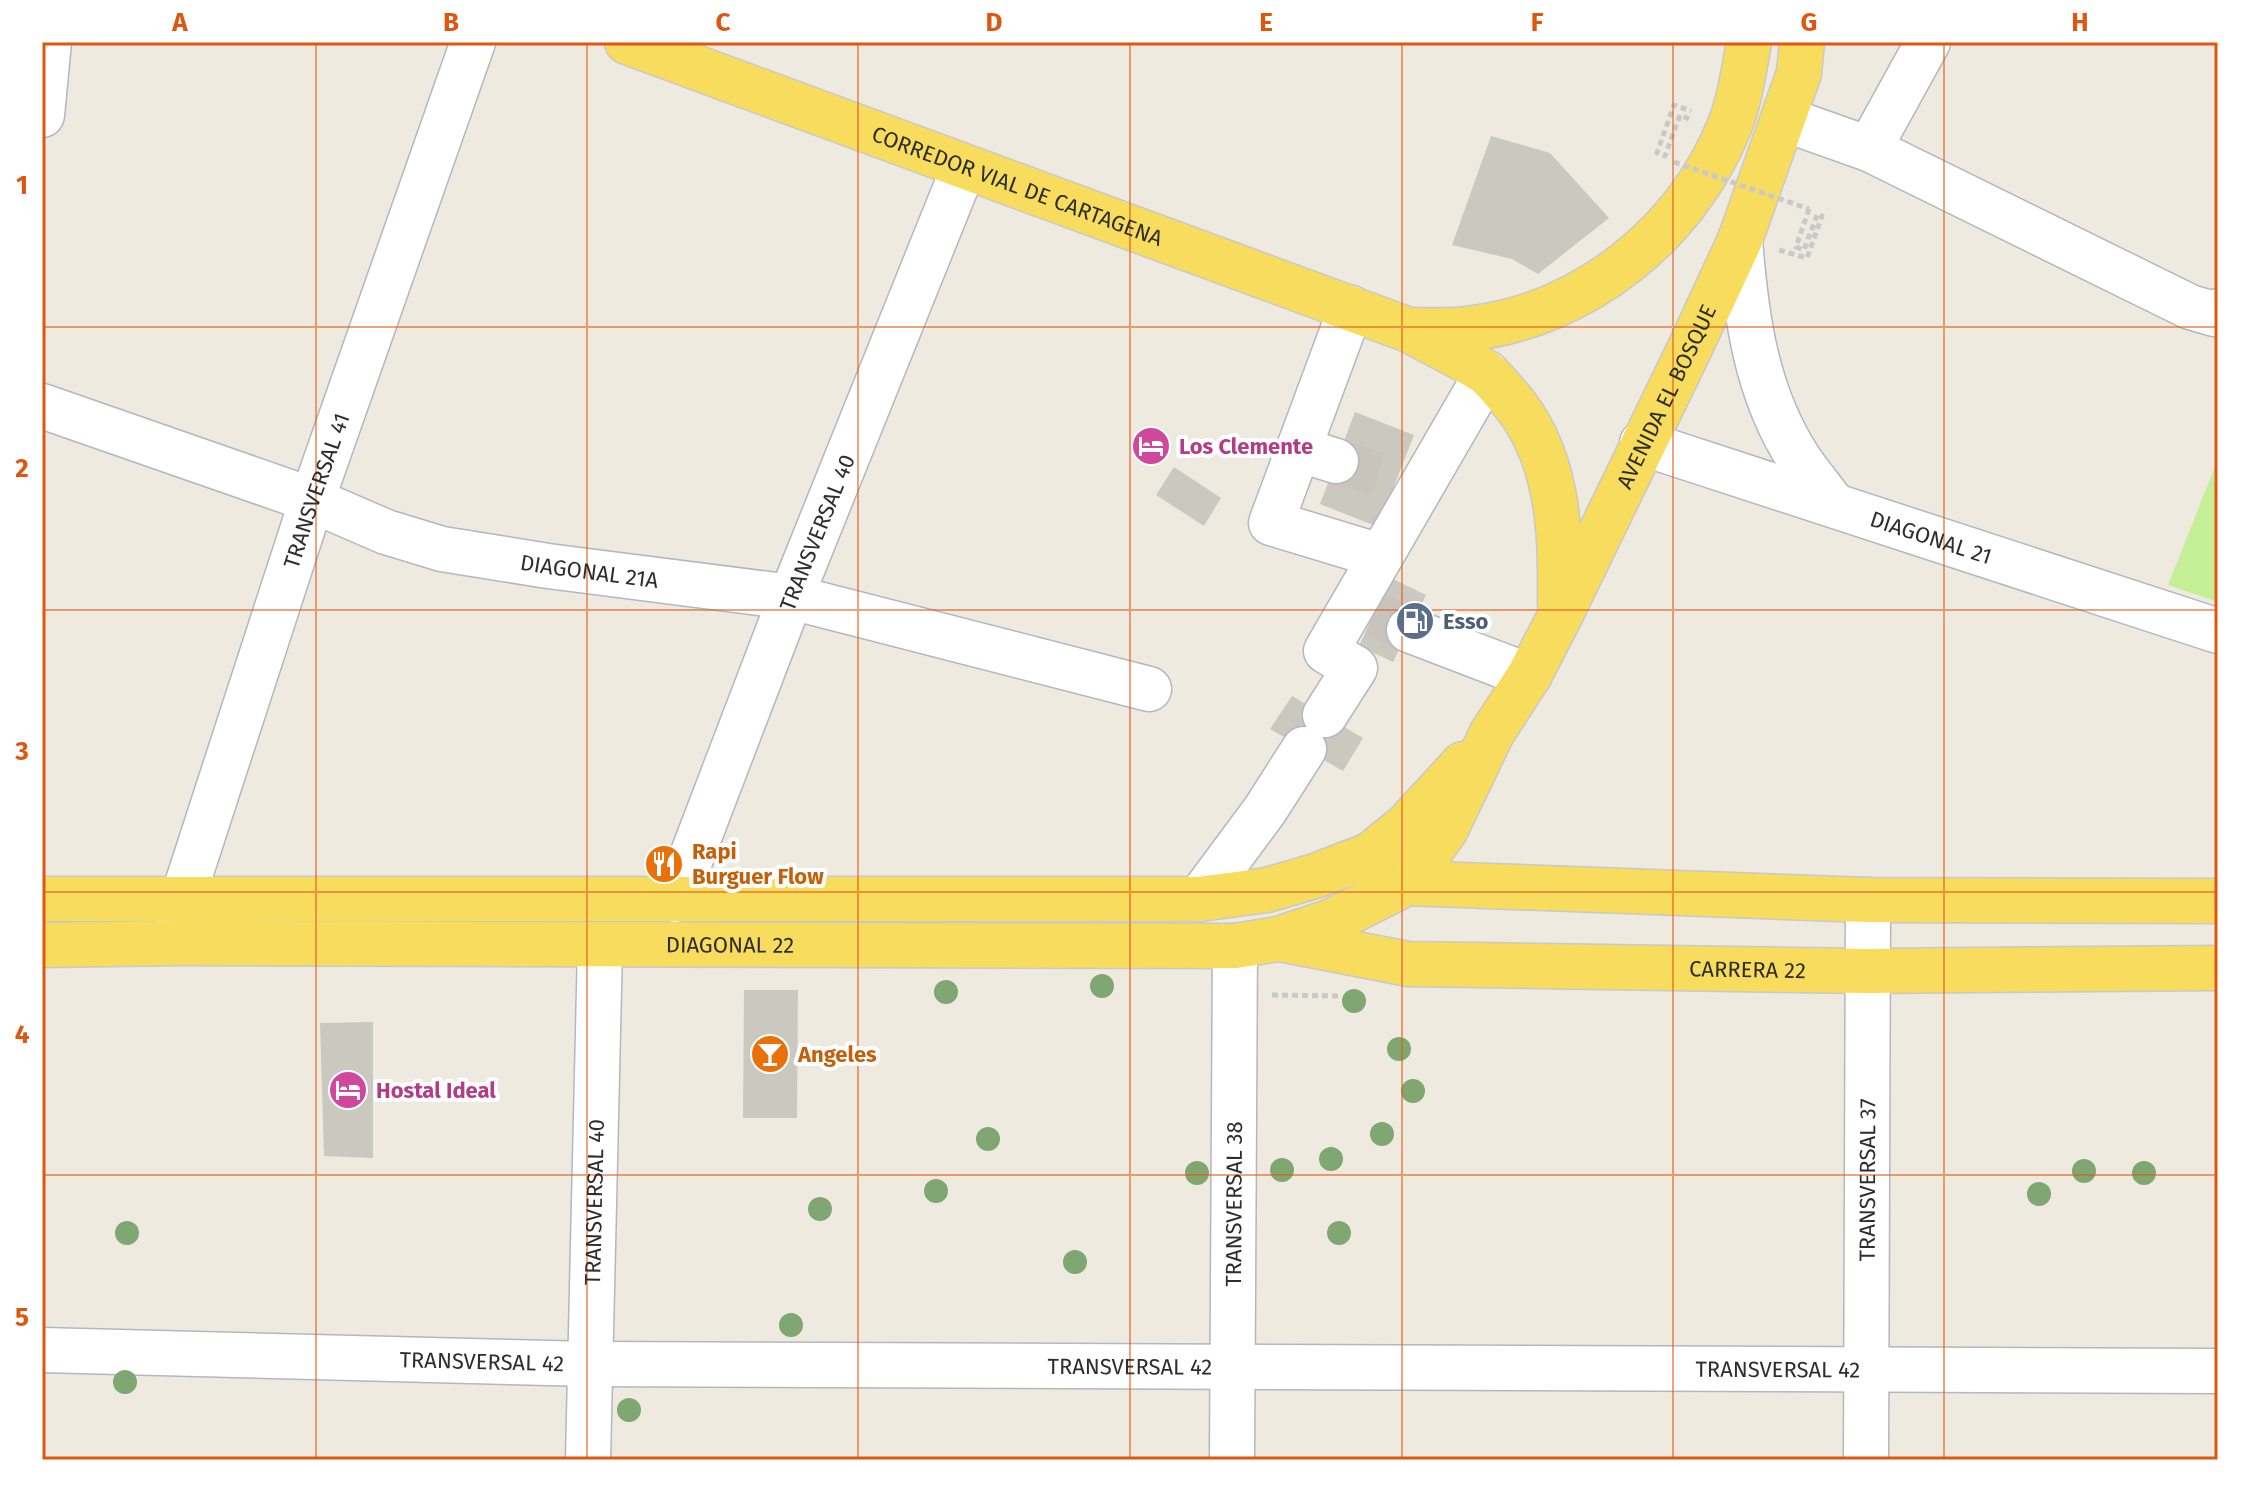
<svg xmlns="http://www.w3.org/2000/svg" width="2260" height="1502" font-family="'Fira Sans',sans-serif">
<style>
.pitch{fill:#c4ef97}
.building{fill:#cbc8bf}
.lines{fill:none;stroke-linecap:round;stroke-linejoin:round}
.minor-tunnel{stroke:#c8c4bc;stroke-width:44;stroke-dasharray:44 22;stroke-linecap:butt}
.minor-casing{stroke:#b4b6c1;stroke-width:47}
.major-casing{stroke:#c9c9c9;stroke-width:47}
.path{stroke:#c9c9c9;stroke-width:5;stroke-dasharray:6 4;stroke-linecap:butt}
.minor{stroke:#fff;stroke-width:44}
.major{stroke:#f7dc5e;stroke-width:44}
.path-bridge{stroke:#c9c9c9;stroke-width:5;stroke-dasharray:6 4;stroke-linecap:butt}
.tree{fill:#80a772}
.grid{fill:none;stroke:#df570e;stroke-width:2;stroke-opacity:0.55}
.labels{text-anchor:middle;stroke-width:8;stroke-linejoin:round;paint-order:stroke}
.street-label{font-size:22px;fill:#2e2e2e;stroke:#fff}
.hotel-label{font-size:22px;font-weight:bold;fill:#b23c85;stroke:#fff;text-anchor:start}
.service-label{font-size:22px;font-weight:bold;fill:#4e5e75;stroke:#fff;text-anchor:start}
.food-label{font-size:22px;font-weight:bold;fill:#c56008;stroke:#fff;text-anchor:start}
.neatline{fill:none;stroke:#df570e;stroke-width:3}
.grid-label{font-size:26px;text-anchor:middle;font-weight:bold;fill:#df570e}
</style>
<rect width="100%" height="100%" fill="#efeae0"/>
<!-- pitch -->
<path class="pitch" d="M2218 459V602L2168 585Z"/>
<!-- building -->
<path class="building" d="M1491 136 1550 153 1609 218 1538 274 1512 259 1452 245Z
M1355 412 1414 435 1378 527 1320 504Z
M1174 467 1221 498 1204 526 1156 495Z
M1391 578 1426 595 1393 662 1359 646Z
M1292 696 1363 738 1343 771 1270 729Z
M744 990H798L797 1118H743Z
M373 1022V1158L324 1156 320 1023Z"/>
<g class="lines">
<!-- minor-tunnel -->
<path class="minor-tunnel" d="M1336 461 1397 480
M1374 614 1409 630"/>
<!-- minor casing -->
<g class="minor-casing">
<g id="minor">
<path d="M42 115 49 42"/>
<path d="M1784 119 1869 149 2190 307 2214 314 2218 311"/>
<path d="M1869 149 1928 42"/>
<path d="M1740 240C1746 317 1756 393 1799 459 1809 474 1821 488 1832 503"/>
<path d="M1351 308 1271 523 1380 556"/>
<path id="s1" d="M42 406 312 500 386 532 442 549 548 566 791 597 1149 689"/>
<path id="s2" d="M1642 443 2218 631"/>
<path d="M1298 449 1336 461"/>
<path d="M1409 630 1529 676"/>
<path d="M1325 715 1355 668 1326 651 1487 373"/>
<path d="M1199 899 1265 810 1304 749"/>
<path id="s3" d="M675 900 791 597 964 167"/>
<path id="s4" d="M178 935 182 900 312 500 473 42"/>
<path id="s5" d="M42 1350 590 1364 2218 1371"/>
<path id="s6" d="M588 1460 600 946"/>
<path id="s7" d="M1232 1460 1235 946"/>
<path id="s8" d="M1866 1460 1868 900"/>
</g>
</g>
<!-- major casing -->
<g class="major-casing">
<g id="major">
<path id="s9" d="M627 42 1409 330C1434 344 1461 356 1485 372 1493 378 1500 387 1506 394 1559 452 1561 530 1560 604"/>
<path d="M1412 330C1430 330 1449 331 1467 329 1584 316 1686 234 1730 125 1740 99 1744 70 1749 42"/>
<path d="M1407 883 1868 900 2218 901"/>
<path d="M42 899H1199L1267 890 1315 876 1370 855 1407 825 1463 764"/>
<path id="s10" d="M1280 939 1408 964 1868 971 2218 968"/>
<path id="s11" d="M42 945 178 943 1235 946 1278 939 1332 921 1407 883 1445 831 1492 733 1529 676 1560 616 1689 350 1740 240 1799 73 1802 42"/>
</g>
</g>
<!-- path -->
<path class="path" d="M1689 119 1680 115 1665 156 1657 153 1674 105 1691 111
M1809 209 1796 247 1804 250 1817 215
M1779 250 1807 258 1822 216 1817 214
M1272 995 1342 996"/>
<!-- minor -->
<use href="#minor" class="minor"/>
<!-- major -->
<use href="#major" class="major"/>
<!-- path-bridge -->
<path class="path-bridge" d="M1674 162 1809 209"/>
</g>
<!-- trees -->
<g class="tree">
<circle cx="1102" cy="986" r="12"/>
<circle cx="946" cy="992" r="12"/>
<circle cx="1354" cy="1001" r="12"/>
<circle cx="1399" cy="1049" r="12"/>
<circle cx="1413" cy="1091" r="12"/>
<circle cx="1382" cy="1134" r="12"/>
<circle cx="988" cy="1139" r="12"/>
<circle cx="1331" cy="1159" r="12"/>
<circle cx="1282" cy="1170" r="12"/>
<circle cx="2084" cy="1171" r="12"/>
<circle cx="1197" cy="1173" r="12"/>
<circle cx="2144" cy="1173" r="12"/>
<circle cx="936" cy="1191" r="12"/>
<circle cx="2039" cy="1194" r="12"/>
<circle cx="820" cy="1209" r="12"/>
<circle cx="127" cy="1233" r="12"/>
<circle cx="1339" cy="1233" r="12"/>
<circle cx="1075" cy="1262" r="12"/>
<circle cx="791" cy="1325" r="12"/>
<circle cx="125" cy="1382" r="12"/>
<circle cx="629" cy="1410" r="12"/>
</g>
<!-- grid -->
<path class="grid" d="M316 42V1460M587 42V1460M858 42V1460M1130 42V1460M1402 42V1460M1673 42V1460M1944 42V1460M42 327H2218M42 610H2218M42 892H2218M42 1175H2218"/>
<!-- icons -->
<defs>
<g id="hotel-disc" transform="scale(2)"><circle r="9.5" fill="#d1479c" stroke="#fff"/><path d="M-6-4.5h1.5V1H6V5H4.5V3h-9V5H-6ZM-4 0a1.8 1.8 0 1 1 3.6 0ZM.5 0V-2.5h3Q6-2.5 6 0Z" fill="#fff"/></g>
<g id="fuel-disc" transform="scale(2)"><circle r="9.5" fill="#5c6f8a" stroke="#fff"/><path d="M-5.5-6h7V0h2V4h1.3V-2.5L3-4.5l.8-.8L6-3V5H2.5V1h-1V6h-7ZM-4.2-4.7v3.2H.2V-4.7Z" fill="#fff"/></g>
<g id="restaurant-disc" transform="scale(2)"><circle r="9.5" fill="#e8710a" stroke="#fff"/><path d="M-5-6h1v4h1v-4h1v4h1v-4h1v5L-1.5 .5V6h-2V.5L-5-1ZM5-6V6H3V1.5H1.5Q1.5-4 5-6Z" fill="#fff"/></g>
<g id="bar-disc" transform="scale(2)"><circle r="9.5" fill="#e8710a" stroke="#fff"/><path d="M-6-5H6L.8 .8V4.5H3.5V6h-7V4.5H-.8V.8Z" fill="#fff"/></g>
</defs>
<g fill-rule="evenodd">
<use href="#hotel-disc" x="1151" y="446"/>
<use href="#fuel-disc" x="1415" y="621"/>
<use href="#restaurant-disc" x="664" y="864"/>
<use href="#bar-disc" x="770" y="1054"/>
<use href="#hotel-disc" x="348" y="1090"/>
</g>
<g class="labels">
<!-- street labels -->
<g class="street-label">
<text dy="8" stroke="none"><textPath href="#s9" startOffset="416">CORREDOR VIAL DE CARTAGENA</textPath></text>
<text dy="8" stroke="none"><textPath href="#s11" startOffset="1930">AVENIDA EL BOSQUE</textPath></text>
<text dy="8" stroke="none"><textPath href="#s4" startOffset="466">TRANSVERSAL 41</textPath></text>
<text dy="8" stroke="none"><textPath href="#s3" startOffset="394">TRANSVERSAL 40</textPath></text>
<text dy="8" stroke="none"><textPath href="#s2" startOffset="304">DIAGONAL 21</textPath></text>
<text dy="8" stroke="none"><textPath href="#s1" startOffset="574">DIAGONAL 21A</textPath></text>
<text dy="8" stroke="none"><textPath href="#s11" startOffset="688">DIAGONAL 22</textPath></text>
<text dy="8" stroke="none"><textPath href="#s10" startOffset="470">CARRERA 22</textPath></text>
<text dy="8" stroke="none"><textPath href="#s8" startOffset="280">TRANSVERSAL 37</textPath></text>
<text dy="8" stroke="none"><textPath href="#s6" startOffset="258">TRANSVERSAL 40</textPath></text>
<text dy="8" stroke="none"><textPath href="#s7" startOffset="256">TRANSVERSAL 38</textPath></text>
<text dy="8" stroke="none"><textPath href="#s5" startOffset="440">TRANSVERSAL 42</textPath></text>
<text dy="8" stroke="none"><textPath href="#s5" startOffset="1088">TRANSVERSAL 42</textPath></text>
<text dy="8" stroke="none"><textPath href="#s5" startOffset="1736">TRANSVERSAL 42</textPath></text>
</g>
<!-- hotel labels -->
<g class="hotel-label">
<text x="1179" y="454">Los Clemente</text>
<text x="376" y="1098">Hostal Ideal</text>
</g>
<!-- service labels -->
<g class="service-label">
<text x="1443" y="629">Esso</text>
</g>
<!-- food labels -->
<g class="food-label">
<text x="692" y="859">Rapi<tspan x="692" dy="25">Burguer Flow</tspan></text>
<text x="798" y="1062">Angeles</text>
</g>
</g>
<!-- border -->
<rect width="2260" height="1502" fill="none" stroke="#ffffff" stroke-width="88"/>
<rect x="44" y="44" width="2172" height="1414" class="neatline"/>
<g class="grid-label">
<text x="180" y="31">A</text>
<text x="451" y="31">B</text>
<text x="723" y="31">C</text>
<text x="994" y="31">D</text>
<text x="1266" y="31">E</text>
<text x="1537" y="31">F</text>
<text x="1809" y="31">G</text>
<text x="2080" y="31">H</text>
<text x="22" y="194">1</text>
<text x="22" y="477">2</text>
<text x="22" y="760">3</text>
<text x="22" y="1043">4</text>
<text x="22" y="1326">5</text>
</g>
</svg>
